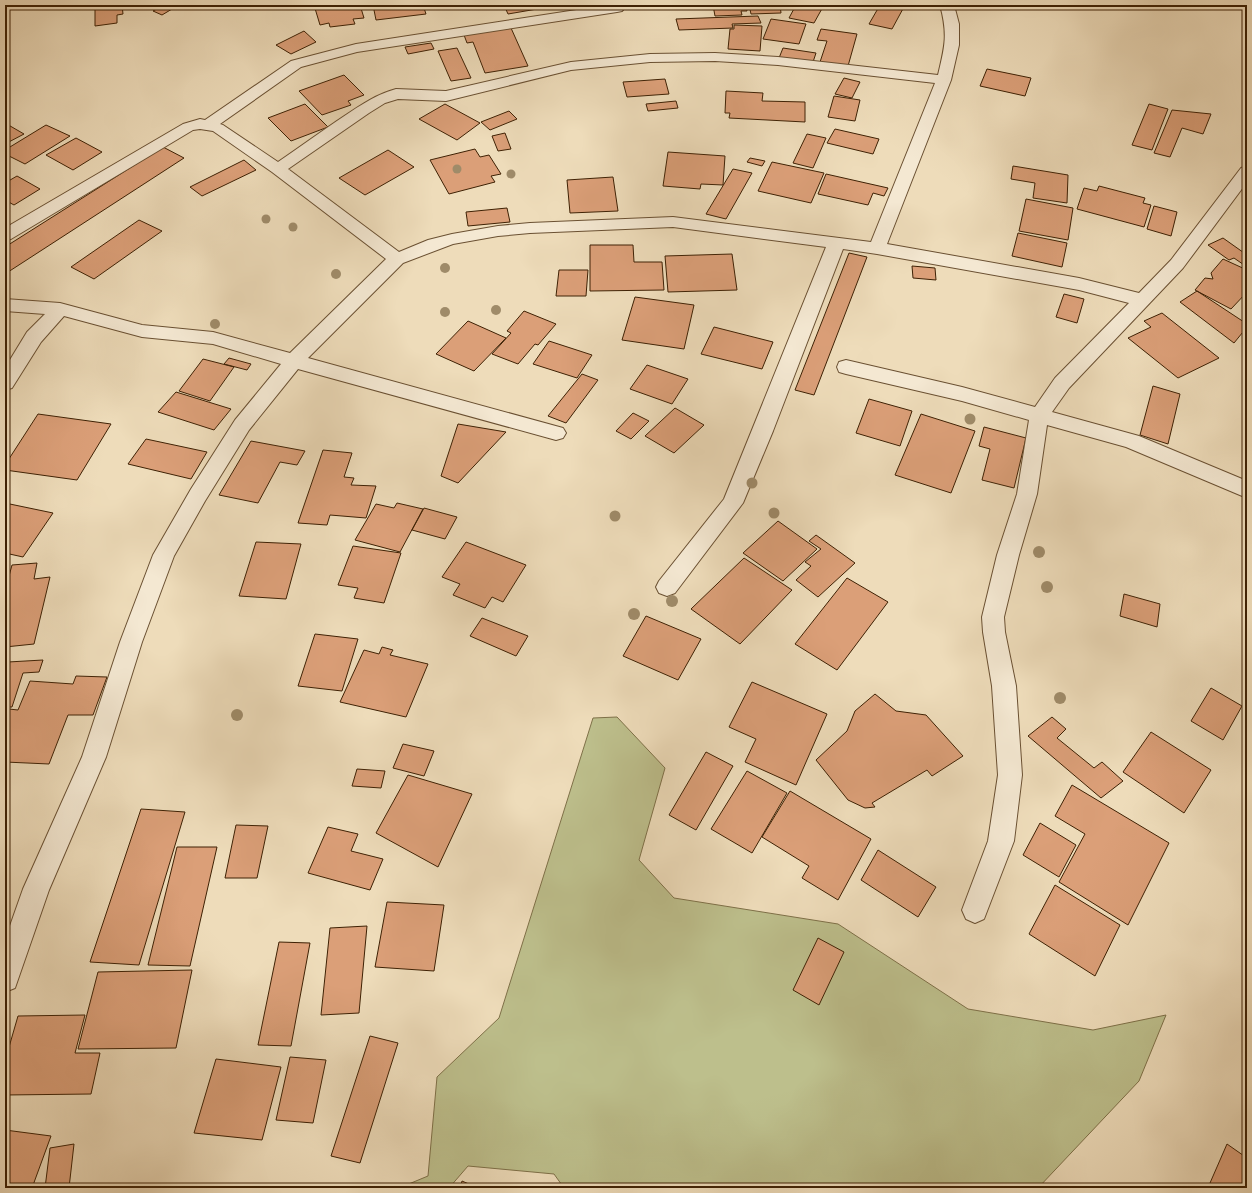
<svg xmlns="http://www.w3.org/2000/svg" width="1252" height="1193" font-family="'IM FELL DW Pica',serif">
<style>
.green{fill:#bdbf8c;stroke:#7e7048}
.building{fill:#db9f78;stroke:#3e2104}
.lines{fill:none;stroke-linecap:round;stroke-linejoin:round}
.street-casing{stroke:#6a5032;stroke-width:2}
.street{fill:#f4e8d2;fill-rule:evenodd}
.tree{fill:#9f8b69}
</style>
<rect width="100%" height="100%" fill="#eedcba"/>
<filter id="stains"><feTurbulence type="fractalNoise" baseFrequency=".005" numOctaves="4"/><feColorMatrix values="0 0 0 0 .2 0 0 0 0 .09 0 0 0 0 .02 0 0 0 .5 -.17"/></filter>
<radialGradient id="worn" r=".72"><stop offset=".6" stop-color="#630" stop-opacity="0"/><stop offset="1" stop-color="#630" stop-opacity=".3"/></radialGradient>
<!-- green -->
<path class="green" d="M617 717 665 768 639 860 674 898 838 924 968 1009 1093 1030 1166 1015 1139 1081 1038 1188H564L554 1174 468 1166 449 1188H399L428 1176 437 1077 499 1018 593 718Z"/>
<!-- building -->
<path class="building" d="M95 5H122L123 14 117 15V23L95 26Z
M164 5 172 9 162 15 153 11Z
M314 5H360L364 18 353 19 355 24 330 27 329 23 320 25Z
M373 5H423L426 14 376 20Z
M504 5H542L543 8 508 14Z
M713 5H746L747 11H741L742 15 715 16Z
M749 5H780L781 13 751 14Z
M796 5H824L814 23 789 18Z
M880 5H905L892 29 869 24Z
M758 16 761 23 732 24 733 28 679 30 676 19Z
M771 19 806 24 799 44 763 39Z
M734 25 762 26 760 51 728 49 730 29H734Z
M511 28 528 66 485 73 473 42 467 43 464 35Z
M821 29 857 34 848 66 820 62 827 41 817 40Z
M304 31 316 42 291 54 276 45Z
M431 43 434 49 408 54 405 47Z
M457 48 471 78 451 81 438 51Z
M783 48 816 53 813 62 779 58Z
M987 69 1031 78 1025 96 980 86Z
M344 75 364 95 348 101 351 105 322 115 299 91Z
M844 78 860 82 852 98 835 94Z
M665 79 669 94 627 97 623 82Z
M726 91 763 93 762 101 805 102V122L729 118 730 113H725Z
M834 96 860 100 855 121 828 117Z
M676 101 678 108 648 111 646 104Z
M305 104 328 127 291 141 268 118Z
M445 104 480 123 457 140 419 119Z
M1149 104 1168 109 1152 150 1132 145Z
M1172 110 1211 114 1203 134 1182 128 1170 157 1154 153Z
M509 111 517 119 490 130 481 122Z
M5 123 24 134 5 144Z
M46 125 70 136 25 164 5 154V150Z
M835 129 879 139 873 154 827 143Z
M505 133 511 149 498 151 492 136Z
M807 134 826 138 813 168 793 163Z
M76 138 102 152 73 170 46 155Z
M163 147 184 158 5 274V247Z
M475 149 480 157 489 155 501 174 491 176 495 182 449 194 430 160Z
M388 150 414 167 365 195 339 178Z
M668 152 725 156 723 185 701 184 700 189 663 186Z
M750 158 765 161 762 166 747 162Z
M244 160 256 170 202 196 190 187Z
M772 162 824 173 811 203 758 191Z
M1013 166 1068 175 1067 203 1033 198 1035 183 1011 179Z
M733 169 752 173 726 219 706 214Z
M826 174 888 188 884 196 873 193 868 205 818 194Z
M17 176 40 189 14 205 5 200V183Z
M613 177 618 211 570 213 567 180Z
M1099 186 1145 198 1143 203 1151 205 1144 227 1077 209 1084 188 1097 191Z
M1026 199 1073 208 1068 240 1019 231Z
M1154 206 1177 212 1171 236 1147 229Z
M507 208 510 222 468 226 466 212Z
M139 220 162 231 94 279 71 267Z
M1018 233 1067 243 1062 267 1012 256Z
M1223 238 1247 255V267L1234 258 1229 260 1208 245Z
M590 245H633L634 262H662L664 290 590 291Z
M849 253 867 257 814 395 795 390Z
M732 254 737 290 668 292 665 256Z
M1223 259 1247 270V292L1231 309 1195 290 1205 278 1213 279 1211 273Z
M912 266 935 268 936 280 913 278Z
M559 270H588L586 296H556Z
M1197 291 1247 324V327L1234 343 1180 302Z
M1064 294 1084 299 1077 323 1056 317Z
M635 297 694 305 684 349 622 340Z
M524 311 556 324 538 345 535 344 518 364 492 354 511 333 507 331Z
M1162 313 1219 358 1178 378 1128 338 1151 327 1144 321Z
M468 321 506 338 474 371 436 354Z
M714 327 773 342 762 369 701 354Z
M549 341 592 355 577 378 533 364Z
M229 358 251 364 247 370 224 364Z
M203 359 234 367 210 401 179 391Z
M647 365 688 379 672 404 630 389Z
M582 374 598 380 566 423 548 416Z
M1153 386 1180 394 1168 444 1140 435Z
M176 392 231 409 214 430 158 412Z
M869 399 912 411 900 446 856 433Z
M675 408 704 425 674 453 645 436Z
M633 413 649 421 631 439 616 431Z
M38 414 111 424 77 480 5 470V465Z
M921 414 975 431 951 493 895 475Z
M458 424 506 432 458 483 441 476Z
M984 427 1026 438 1014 488 982 480 990 449 979 446Z
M146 439 207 452 191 479 128 464Z
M251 441 305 451 297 465 280 462 258 503 219 495Z
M323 450 352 453 344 477 354 478 351 485 376 486 366 518 330 515 327 525 298 523Z
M5 503 53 513 23 557 5 553Z
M397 503 423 509 400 552 355 540 376 504 394 508Z
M424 508 457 517 445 539 412 530Z
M778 521 817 549 783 581 743 553Z
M816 535 855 563 818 597 796 580 811 566 805 562 821 549 809 541Z
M256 542 301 544 286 599 239 596Z
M466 542 526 565 503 602 492 597 485 608 453 595 460 584 442 577Z
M353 546 401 553 384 603 354 598 358 588 338 585Z
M744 558 792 590 740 644 691 609Z
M37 563 34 579 50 577 34 644 5 647V591L12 565Z
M847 578 888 602 837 670 795 644Z
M1124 594 1160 604 1157 627 1120 616Z
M646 616 701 639 678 680 623 656Z
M482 618 528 636 516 656 470 636Z
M315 634 358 639 342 691 298 686Z
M382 647 393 650 390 655 428 664 406 717 340 702 364 650 379 654Z
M43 660 39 672 23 673 12 707H5V671L8 662Z
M76 676 107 677 93 715H68L49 764 5 762V720L9 709 18 710 30 681 73 684Z
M752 682 827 714 796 785 745 762 756 739 729 727Z
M1211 688 1242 706 1223 740 1191 721Z
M875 694 896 711 926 715 963 756 932 776 927 770 872 803 875 807 865 808 848 800 816 760 847 731 855 711Z
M1052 717 1066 729 1057 738 1094 768 1102 762 1123 781 1101 798 1028 736Z
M1151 732 1211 770 1184 813 1123 772Z
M403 744 434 751 424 776 393 768Z
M706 752 733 766 696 830 669 815Z
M357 769 385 771 381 788 352 786Z
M747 771 787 793 752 853 711 829Z
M408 775 472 794 438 867 376 833Z
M1072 785 1169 843 1128 925 1059 882 1085 834 1055 816Z
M790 791 871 839 838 900 802 878 809 866 762 837Z
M141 809 185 812 139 965 90 962Z
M1040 823 1076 845 1059 877 1023 855Z
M236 825 268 826 257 878H225Z
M328 827 358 834 351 851 383 859 370 890 308 873Z
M177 847H217L190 966 148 965Z
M878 850 936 887 918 917 861 880Z
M1055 885 1120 925 1095 976 1029 934Z
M387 902 444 905 434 971 375 967Z
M367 926 359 1013 321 1015 330 928Z
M818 938 844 952 819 1005 793 990Z
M279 942 310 943 291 1046 258 1045Z
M192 970 176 1048 78 1049 98 972Z
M85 1015 75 1053H100L91 1094 5 1095V1054H7L18 1016Z
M370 1036 398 1043 360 1163 331 1156Z
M290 1057 326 1060 313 1123 276 1120Z
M216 1059 281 1067 262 1140 194 1133Z
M5 1130 51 1136 32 1188H5Z
M74 1144 69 1188H45L50 1148Z
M1227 1144 1247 1158V1188H1217L1210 1183Z
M462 1181 478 1188H460Z"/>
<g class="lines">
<!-- street casing -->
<g class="street-casing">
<path id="street" d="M609 5H627L622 11 617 12 357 52 301 67 220 124 223 125 278 162C297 149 315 136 334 123 354 110 373 95 396 89L446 91 571 62 650 54 715 53 778 57 938 75C945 46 948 34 940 5H954L959 24V45L951 80 887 244 1079 278 1139 293 1171 260 1241 168 1247 166V182L1183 268 1069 388 1052 412 1139 436 1247 481V498L1126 447 1047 425 1037 494 1019 555 1004 617 1005 632 1016 686 1022 775 1014 841 984 919 975 923 966 919 962 910 988 841 998 775 992 686 983 632 982 617 997 555 1017 494 1029 420 962 401 846 374 839 372 837 367 839 362 846 360 962 387 1035 407 1055 378 1129 303 1079 290 877 254 843 249 773 431 743 503 675 593 667 596 659 593 656 587 659 581 724 499 826 247 673 227 530 233 498 236 453 244 403 263 308 358 563 428 566 433 563 438 556 440 298 369 249 430 205 501 174 556 142 642 106 757 49 890 15 988 5 992V940L23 889 82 757 120 642 153 555 191 489 235 420 281 364 213 344 142 337 64 316 41 342 12 388 5 390V368L27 332 45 314 5 311V299L60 303 142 325 213 332 290 353 386 259 272 172 213 131 200 129 193 130 11 239 5 240V228L183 124 200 119 205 120 291 61 356 44ZM715 61 778 65 935 83 871 242 673 217 530 223 498 226 452 234 428 240 399 252 288 169 369 113 385 103 398 99 446 101 571 70 650 62Z"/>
</g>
<!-- street -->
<use href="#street" class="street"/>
</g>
<!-- trees -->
<g class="tree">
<circle cx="457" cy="169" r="4.5"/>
<circle cx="511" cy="174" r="4.5"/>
<circle cx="266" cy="219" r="4.5"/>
<circle cx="293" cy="227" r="4.5"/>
<circle cx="445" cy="268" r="5"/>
<circle cx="336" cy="274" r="5"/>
<circle cx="496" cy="310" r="5"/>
<circle cx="445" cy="312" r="5"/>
<circle cx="215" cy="324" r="5"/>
<circle cx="970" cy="419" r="5.5"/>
<circle cx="752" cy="483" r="5.5"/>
<circle cx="774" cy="513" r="5.5"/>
<circle cx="615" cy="516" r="5.5"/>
<circle cx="1039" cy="552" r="6"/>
<circle cx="1047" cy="587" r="6"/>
<circle cx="672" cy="601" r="6"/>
<circle cx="634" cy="614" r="6"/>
<circle cx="1060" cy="698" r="6"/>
<circle cx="237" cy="715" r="6"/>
</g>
<!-- margin -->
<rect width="1252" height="1193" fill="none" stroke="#eedcba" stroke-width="20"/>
<rect x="6" y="6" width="1240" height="1181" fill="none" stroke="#3e2104" stroke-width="2"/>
<rect x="10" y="10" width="1232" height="1173" fill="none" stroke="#3e2104"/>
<rect width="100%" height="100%" filter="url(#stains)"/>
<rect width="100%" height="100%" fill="url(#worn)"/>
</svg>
